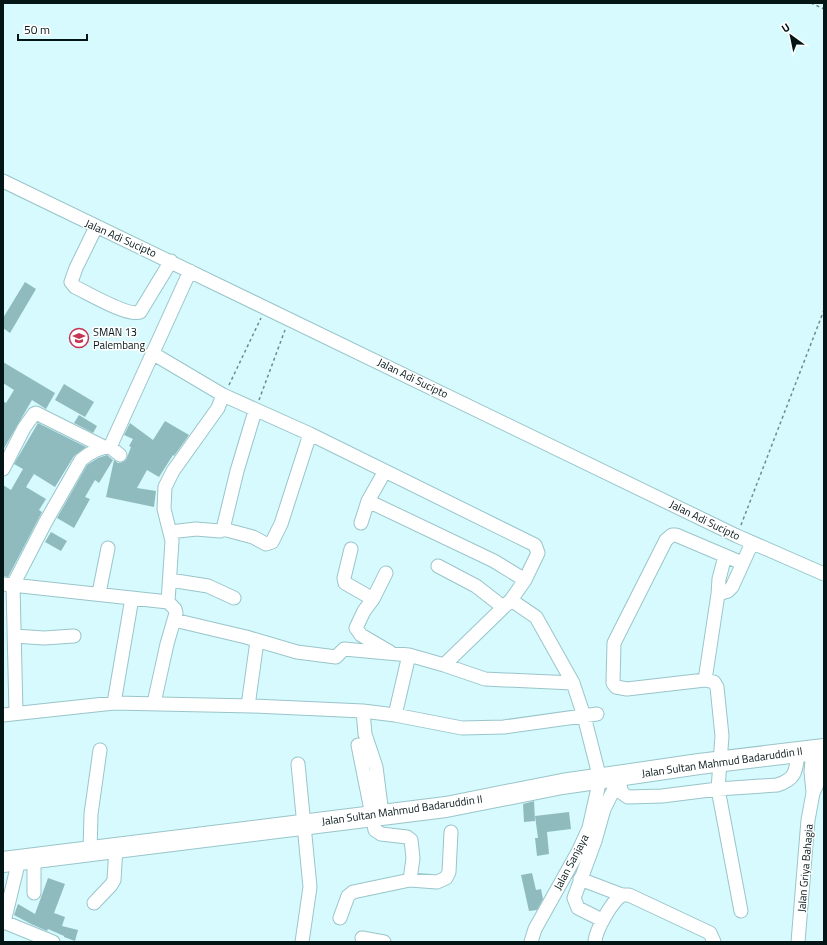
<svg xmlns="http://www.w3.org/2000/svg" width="827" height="945" font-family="'Titillium Web',sans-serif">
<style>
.building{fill:#8fbbbf}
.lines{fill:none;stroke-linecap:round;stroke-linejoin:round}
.minor-casing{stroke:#99c5ca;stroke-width:15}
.highway-casing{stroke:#99c5ca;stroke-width:22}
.path{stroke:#708b8d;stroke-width:1.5;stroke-dasharray:3 3;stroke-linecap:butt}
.minor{stroke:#fff;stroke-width:13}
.highway{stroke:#fff;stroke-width:20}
.labels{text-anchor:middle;stroke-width:3;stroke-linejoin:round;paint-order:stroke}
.street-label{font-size:11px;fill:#041516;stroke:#fff}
.poi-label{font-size:11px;fill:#041516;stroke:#fff;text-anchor:start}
</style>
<rect width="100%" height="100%" fill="#d6fafd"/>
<!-- building -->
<path class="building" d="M25 282 36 289 10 333 3 328V318Z
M3 362 55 393 46 409 32 400 3 450V401L6 403 14 390 3 383Z
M64 384 94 402 85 417 55 400Z
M79 415 97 426 93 433 74 423Z
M165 421 189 435 174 456 173 455 159 477 147 470 137 488 156 491 154 507 106 497 114 460 118 463 123 462 126 460 131 447 129 446 133 439 124 435 130 423 153 440Z
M38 423 86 447 74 456 55 487 34 474 26 487 46 499 39 510 42 512 8 577 3 576V485L11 490 23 469 14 464Z
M107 455 113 460 99 483 95 480 85 497 90 499 74 528 57 518 87 465 98 458Z
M51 532 67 541 61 551 45 542Z
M534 801 535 821 524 822 523 804Z
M569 812 571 829 547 832 549 854 537 856 535 838H538L535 816Z
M532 873 536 890 541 889 543 899 537 910 529 911 521 875Z
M48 878 65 884 54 913 65 917 62 926 78 930 75 941 64 937V936L48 929 47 931 31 924 14 915 18 904 35 914Z"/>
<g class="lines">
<!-- minor casing -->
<g class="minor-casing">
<path id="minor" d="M3 181 737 536 824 574
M96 227 76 268 71 282 75 287C88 293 128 317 140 312L171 261
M152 353 223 395 218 408 173 471 165 487 164 509 172 541 168 602
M223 395 310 434 535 545 538 553 525 580 511 600 536 617 573 683 584 716 600 779 589 828 578 852 535 929 531 942
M110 447 120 455
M3 469 24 428 34 414 36 413 104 447
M368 501 494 561 525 580
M361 523 368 501 385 471
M223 529 253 537 266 544 272 542 281 524 310 434
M170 532 196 529 220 531 223 529 237 471 255 411
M351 549 344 578 345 583 373 599 364 611 356 628 361 635 390 652
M742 563 676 535H672L666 540 614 643 613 683 616 687 627 689 705 680 718 594 728 591 732 587 752 543
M438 566 476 586 503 607
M170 580 208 586 234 598
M3 584 168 602 175 609 176 613 167 644 154 703
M99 593 108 548
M718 594 719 579 725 556
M373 599 386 573
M174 620 246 637 297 652 336 657 344 649 409 655 395 715
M14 636 44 638 74 636
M409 655 444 665 485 679 573 683
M444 665 511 600
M705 680 714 682 717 687 722 736 718 789 741 911
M114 703 132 598
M248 706 257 641
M363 711 365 734 376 767 382 814
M16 713 13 585 45 523 81 460C88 454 99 447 110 447L190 271
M3 715 114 703 252 706 363 711 395 715 462 728 504 727 597 714
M813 750 811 772 813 792
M298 764 310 887 302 942
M619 782 622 793 628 797 662 796 718 789 777 785C796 779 796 771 798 753
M90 851 91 814 100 750
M34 858V893
M19 860 4 922 53 942
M580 879 622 895
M410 880 437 882 446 878 449 872 451 832
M94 903 111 885 114 880 116 847
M340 918 348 896 353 892 410 880 413 858 411 840 407 837 381 834 375 830 358 745
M602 920 578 908 574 898 595 841 604 809 619 779
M362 938 384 942
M595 942C595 932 613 898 623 895 625 895 627 895 629 895L710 933 714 942
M798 942 808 820 813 793 822 773V749"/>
</g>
<!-- highway casing -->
<g class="highway-casing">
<path id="highway" d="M3 862 446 807 562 784 699 764 824 749"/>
</g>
<!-- path -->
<path class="path" d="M811 3 824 9
M229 385 261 318
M259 400 285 330
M741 525 824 310"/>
<!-- minor -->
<use href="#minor" class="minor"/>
<!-- highway -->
<use href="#highway" class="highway"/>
</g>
<!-- icons -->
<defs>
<g id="school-ring" transform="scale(1)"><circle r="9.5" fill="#fff" stroke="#c53553" stroke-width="1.5"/><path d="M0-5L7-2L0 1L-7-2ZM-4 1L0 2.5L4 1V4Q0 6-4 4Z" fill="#c53553"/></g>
</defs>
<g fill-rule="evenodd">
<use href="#school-ring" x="79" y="338"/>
</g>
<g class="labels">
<!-- street labels -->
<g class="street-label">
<text transform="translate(121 238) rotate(24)" y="4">Jalan Adi Sucipto</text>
<text transform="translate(413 378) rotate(26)" y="4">Jalan Adi Sucipto</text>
<text transform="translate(705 520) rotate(26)" y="4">Jalan Adi Sucipto</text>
<text transform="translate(722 762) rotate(-8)" y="4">Jalan Sultan Mahmud Badaruddin II</text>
<text transform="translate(402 810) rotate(-8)" y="4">Jalan Sultan Mahmud Badaruddin II</text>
<text transform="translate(571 862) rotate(-62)" y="4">Jalan Sanjaya</text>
<text transform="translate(805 868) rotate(-85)" y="4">Jalan Griya Bahagia</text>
</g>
<!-- poi labels -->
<g class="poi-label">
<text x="93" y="336">SMAN 13<tspan x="93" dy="13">Palembang</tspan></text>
</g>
</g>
<!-- border -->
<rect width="827" height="945" fill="none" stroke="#041516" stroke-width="8"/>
<!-- north arrow -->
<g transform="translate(791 36) rotate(327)" stroke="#ffffff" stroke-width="3" paint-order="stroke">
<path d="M0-3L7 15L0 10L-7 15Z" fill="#041516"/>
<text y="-6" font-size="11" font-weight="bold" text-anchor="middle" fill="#041516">U</text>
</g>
<!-- scale -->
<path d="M18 34v6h69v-6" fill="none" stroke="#041516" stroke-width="2"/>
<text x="24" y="34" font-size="12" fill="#041516" stroke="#ffffff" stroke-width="3" paint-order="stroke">50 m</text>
</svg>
